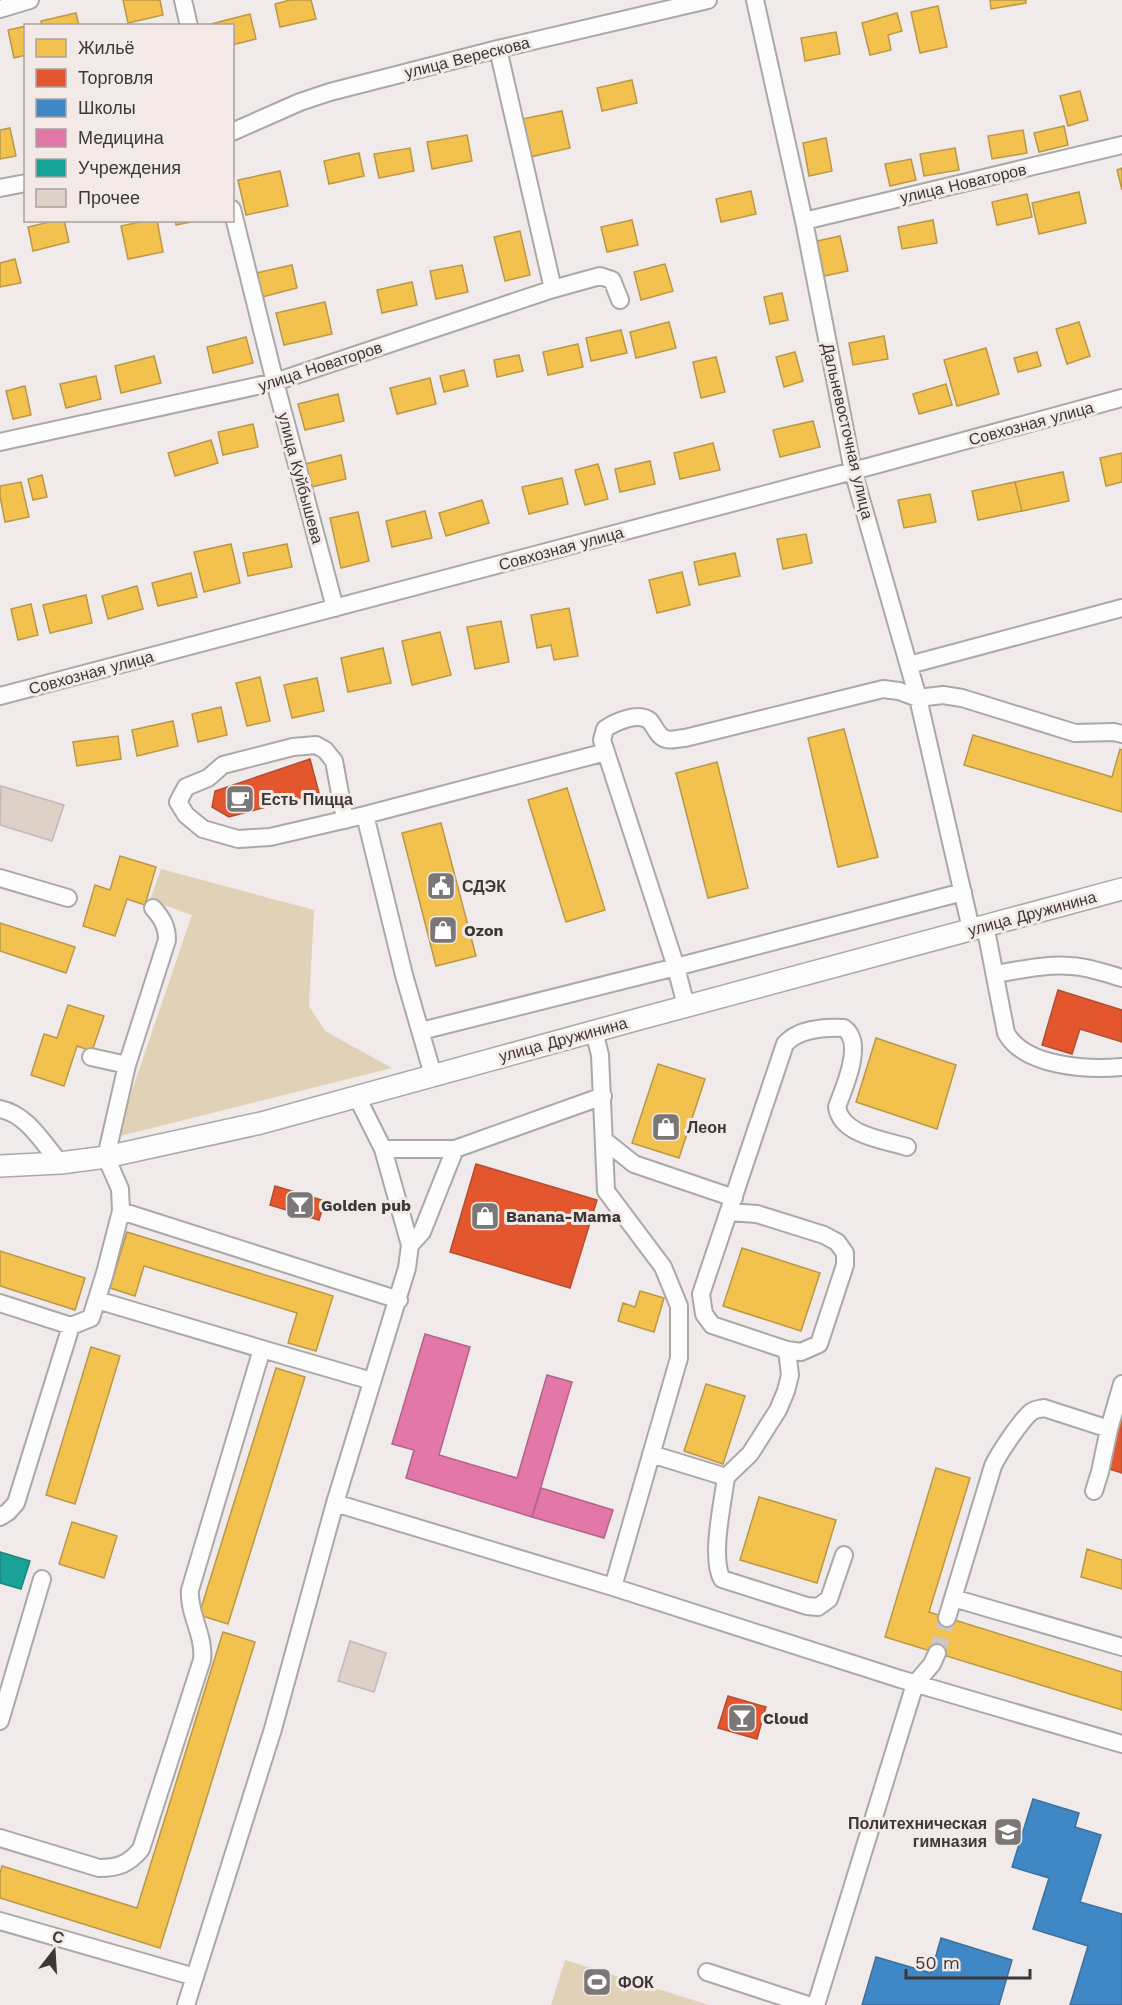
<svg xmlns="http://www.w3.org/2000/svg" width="1122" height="2005" font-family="'Work Sans',sans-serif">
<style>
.green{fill:#e1d1b7}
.homes{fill:#f2c14e;stroke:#bb9847;stroke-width:1.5}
.shops{fill:#e4572e;stroke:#b24e31;stroke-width:1.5}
.schools{fill:#3f88c5;stroke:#3e709a;stroke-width:1.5}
.health{fill:#e377a8;stroke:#b16486;stroke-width:1.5}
.public{fill:#17a398;stroke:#22837b;stroke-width:1.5}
.building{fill:#ded1c8;stroke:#bfbbba;stroke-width:1.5}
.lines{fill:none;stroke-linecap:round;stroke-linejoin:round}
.minor-tunnel{stroke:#ccc7c6;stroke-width:16;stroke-dasharray:16 8;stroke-linecap:butt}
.minor-casing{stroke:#aca8a8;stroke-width:20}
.major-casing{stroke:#aca8a8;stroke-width:24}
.minor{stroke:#fdfcfc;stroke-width:16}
.major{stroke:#fdfcfc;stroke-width:21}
.labels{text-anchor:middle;stroke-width:6;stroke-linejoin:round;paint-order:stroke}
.street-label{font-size:16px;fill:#3c3837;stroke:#f3e9e7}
.poi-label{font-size:16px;font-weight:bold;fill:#3c3837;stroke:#f3e9e7;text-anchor:start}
</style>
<rect width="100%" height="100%" fill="#f0ebea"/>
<!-- green -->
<path class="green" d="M161 869 314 910 309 1006 325 1031 392 1068 116 1137 192 915 150 900Z
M565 1960 709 2005H551Z"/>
<!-- homes -->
<path class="homes" d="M123 0H160L163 15 128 23Z
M290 0H311L316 19 280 27 275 4Z
M990 0H1026V3L991 9Z
M938 6 947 47 920 53 911 12Z
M76 13 79 26H42L41 21Z
M897 13 902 31 888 35 891 50 870 55 862 23Z
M250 14 256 39 232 45V26H212L211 24Z
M26 26V55L14 58 8 30Z
M836 32 840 54 805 61 801 38Z
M632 80 637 103 602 111 597 88Z
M1080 91 1088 120 1068 126 1060 96Z
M562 111 570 148 530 157 522 119Z
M1064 126 1068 145 1039 152 1034 133Z
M10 128 16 156 0 159V130Z
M1023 130 1027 153 992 159 988 136Z
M467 135 472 161 432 169 427 142Z
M826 138 832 171 809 176 803 143Z
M410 148 414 171 379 178 374 154Z
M955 148 959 170 924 176 920 154Z
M359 153 364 176 329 184 324 161Z
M911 159 916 180 890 186 885 164Z
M1122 168V190L1117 170Z
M280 171 288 206 246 215 238 180Z
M751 191 756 214 721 222 716 199Z
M1079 192 1086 223 1039 234 1032 203Z
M1027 194 1032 217 997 225 992 202Z
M58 220H64L69 242 33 251 28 227Z
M149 220H157L163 252 128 259 121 226Z
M175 220H194L195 221 176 225Z
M632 220 638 245 607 252 601 227Z
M933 220 937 243 902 249 898 227Z
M520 231 530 275 505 281 494 237Z
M840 236 848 271 824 276 817 241Z
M15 259 21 283 0 287V263Z
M665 264 673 291 641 300 634 272Z
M292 265 297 288 262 297 256 273Z
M462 265 468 292 436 299 430 271Z
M412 282 417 305 382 313 377 290Z
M782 293 788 320 770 324 764 297Z
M325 302 332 334 284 345 276 313Z
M669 322 676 348 636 358 630 332Z
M1079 322 1090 356 1067 364 1056 329Z
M621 330 627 353 591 361 586 338Z
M884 336 888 359 853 365 849 343Z
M246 337 253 363 213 373 207 347Z
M578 344 583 367 548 375 543 352Z
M986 348 999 394 957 406 944 360Z
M795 352 803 381 784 387 776 357Z
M1037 352 1041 366 1018 372 1014 358Z
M519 355 523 371 497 377 494 360Z
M154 356 161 383 121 393 115 366Z
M716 357 725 392 701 398 693 362Z
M464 370 468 386 444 392 440 376Z
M96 376 101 399 66 408 60 384Z
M430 378 436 404 397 414 390 388Z
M946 384 952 405 919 414 913 394Z
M25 386 31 415 13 419 6 391Z
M338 394 344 421 305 430 298 404Z
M813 421 820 447 780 457 773 430Z
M253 424 258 447 223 455 218 432Z
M211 440 218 463 175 476 168 453Z
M713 443 720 470 680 479 674 453Z
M1122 453V482L1106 486 1100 458Z
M341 455 346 479 311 487 305 464Z
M650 461 655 484 620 492 615 469Z
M598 464 608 499 585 505 575 470Z
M1063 472 1069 501 1022 511 1015 482Z
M42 475 47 497 33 500 28 479Z
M562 478 568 504 529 514 522 487Z
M21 482 29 517 5 522 0 496V486Z
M1015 482 1022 511 978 520 972 491Z
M930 494 936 522 904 528 898 500Z
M482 500 489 523 446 536 439 513Z
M425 511 432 538 392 547 386 521Z
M358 512 369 561 341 568 330 518Z
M806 534 812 563 783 569 777 539Z
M231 544 240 583 204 592 194 552Z
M287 544 292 567 248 576 243 553Z
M735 553 740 576 699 585 694 562Z
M682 572 690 605 657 613 649 580Z
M191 573 197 597 158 606 152 583Z
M137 586 143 609 108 619 102 596Z
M86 595 92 623 50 633 43 605Z
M31 604 38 635 18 640 11 609Z
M569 608 578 656 554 660 551 645 537 648 531 615Z
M501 621 509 662 475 669 467 627Z
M440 632 451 675 412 685 402 641Z
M383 648 391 683 348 692 341 658Z
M260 677 270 721 247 726 236 683Z
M317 678 324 711 292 718 284 685Z
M221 707 227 735 198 742 192 714Z
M173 721 178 746 137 756 132 730Z
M844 729 878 857 838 867 808 738Z
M973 735 1112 777 1120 749 1122 750V812L964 765Z
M118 736 121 759 77 766 73 742Z
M717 762 748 888 708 898 676 773Z
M567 788 605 910 566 922 528 800Z
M441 823 476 956 436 966 402 833Z
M120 856 156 867 145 905 127 899 115 936 83 926 95 885 110 890Z
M0 923 75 947 66 973 0 951Z
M68 1005 104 1016 92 1051 77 1046 64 1086 31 1075 44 1034 57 1038Z
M876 1038 956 1065 937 1129 856 1102Z
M658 1064 705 1079 679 1158 632 1143Z
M127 1232 333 1296 316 1351 288 1343 297 1313 144 1266 135 1296 110 1288Z
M742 1248 820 1273 801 1331 723 1306Z
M0 1251 85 1278 75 1310 0 1286Z
M640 1291 664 1298 654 1332 618 1321 623 1303 635 1307Z
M91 1347 120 1356 75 1504 46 1495Z
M276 1368 305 1377 228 1624 199 1615Z
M706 1384 745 1396 723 1464 684 1451Z
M936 1468 970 1478 929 1612 1122 1672V1710L885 1637Z
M759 1497 836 1520 817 1583 740 1560Z
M72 1522 117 1536 104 1578 59 1564Z
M1087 1549 1122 1560V1589L1081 1577Z
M223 1632 255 1642 160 1948 0 1898V1873L2 1866 137 1908Z"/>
<!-- shops -->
<path class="shops" d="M310 759 319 793 229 817 212 807 215 791Z
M1058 990 1122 1010V1042L1080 1029 1072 1054 1042 1045Z
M476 1164 597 1200 570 1288 450 1252Z
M275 1186 325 1201 319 1220 270 1205Z
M1122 1416V1473L1106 1468Z
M728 1696 766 1707 757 1739 718 1728Z"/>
<!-- schools -->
<path class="schools" d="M1033 1799 1079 1813 1075 1827 1101 1835 1080 1902 1122 1914V2005H1070L1088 1946 1033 1929 1049 1878 1012 1867Z
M941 1938 1012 1960 999 2005H862L876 1957 931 1973Z"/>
<!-- health -->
<path class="health" d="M425 1334 470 1347 439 1455 517 1478 547 1375 572 1382 532 1517 406 1478 414 1450 392 1444Z
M541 1488 613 1510 604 1538 532 1517Z"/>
<!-- public -->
<path class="public" d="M0 1552 30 1561 21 1589 0 1583Z"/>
<!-- building -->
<path class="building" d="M1 786 64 805 52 841 0 825Z
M350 1641 386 1653 374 1692 338 1681Z"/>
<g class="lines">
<!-- minor-tunnel -->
<path class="minor-tunnel" d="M937 1653 947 1618"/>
<!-- minor casing -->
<g class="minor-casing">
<path id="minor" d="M183 0 189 26
M755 0 804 221 853 471 918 698 971 929
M0 9 30 0
M498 49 553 289
M232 132 300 102 330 92 498 49 708 0
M0 188 26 183
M232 209 275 382 335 608
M804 221 1122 145
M0 442 275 382 553 289 600 276 612 280 620 300
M909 665 1122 608
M0 696 853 471 1122 398
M606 752 602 740 605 729C615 722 639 711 650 721 655 727 658 737 666 739 671 741 679 738 685 738L883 689 899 691 918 698 943 695 962 698 1075 733 1114 732 1122 734
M345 820 334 761 325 750 316 745 293 747 223 765 208 778 186 787 178 802 186 815 203 829 238 839 270 837 365 815
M0 878 68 898
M153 908C162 918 167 926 167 940L127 1065 106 1157 120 1189 121 1211 399 1300
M985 925 1006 1033C1025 1067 1088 1070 1122 1067
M995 974C1020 970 1046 964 1071 966 1089 967 1105 973 1122 978
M421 1031 676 967 686 1006
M594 1031 600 1055 606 1191 663 1267 679 1306V1358L613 1587
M91 1057 127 1065
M433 1075 404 975 365 815 606 752 676 967 963 892
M0 1109C27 1114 43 1143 60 1163
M604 1140 634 1164 734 1198
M383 1149H455L603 1096
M729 1212 757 1214 824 1235 837 1242 845 1253V1265L819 1344 801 1352 787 1350 712 1325 704 1314 701 1294 785 1044C798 1029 825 1027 844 1028 846 1030 849 1032 850 1035 860 1053 843 1090 837 1107 841 1135 884 1140 907 1147
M410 1245 422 1232 455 1149
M0 1303 71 1326 91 1318 105 1273 121 1211
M262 1349 372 1381
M651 1454 726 1477C723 1502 710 1558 722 1579L807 1606 818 1607 829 1599 844 1555
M726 1477 750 1454 778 1410 786 1391 790 1375 787 1350
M1094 1491 1100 1472 1109 1429
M335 1503 613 1587 900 1679 1122 1744
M0 1517 8 1512 16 1503 71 1326
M953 1598 1122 1647
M947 1618 993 1466C999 1453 1020 1422 1030 1413 1034 1409 1039 1409 1044 1408L1109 1429 1122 1384
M0 1721 42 1579
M0 1838 99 1868C118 1868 129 1864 141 1849L202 1660C205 1635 188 1614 190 1590L262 1349 97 1300
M0 1921 195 1977
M707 1972 808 2005
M186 2005 273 1729 335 1503 407 1268 410 1245 383 1149 357 1097
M816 2005 915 1684 932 1664 937 1653"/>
</g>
<!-- major casing -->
<g class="major-casing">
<path id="major" d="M0 1166 60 1163 106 1157 261 1123 639 1019 1122 889"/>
</g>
<!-- minor -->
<use href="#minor" class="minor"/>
<!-- major -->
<use href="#major" class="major"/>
</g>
<!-- icons -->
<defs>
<g id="cafe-square" transform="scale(1.5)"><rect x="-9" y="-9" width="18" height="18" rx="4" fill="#7b7776" stroke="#f3e9e7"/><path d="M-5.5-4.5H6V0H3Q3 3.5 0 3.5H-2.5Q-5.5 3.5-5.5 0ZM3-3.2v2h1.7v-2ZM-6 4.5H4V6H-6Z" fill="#fff"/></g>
<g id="civic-square" transform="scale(1.5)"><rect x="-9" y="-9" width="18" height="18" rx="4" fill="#7b7776" stroke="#f3e9e7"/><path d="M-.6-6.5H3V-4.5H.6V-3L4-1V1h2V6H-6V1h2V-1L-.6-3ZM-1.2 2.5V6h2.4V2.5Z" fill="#fff"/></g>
<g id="shop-square" transform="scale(1.5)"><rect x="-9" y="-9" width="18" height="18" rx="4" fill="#7b7776" stroke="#f3e9e7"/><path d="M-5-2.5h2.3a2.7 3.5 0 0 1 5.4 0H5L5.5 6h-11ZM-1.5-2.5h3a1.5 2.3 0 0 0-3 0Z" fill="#fff"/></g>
<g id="bar-square" transform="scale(1.5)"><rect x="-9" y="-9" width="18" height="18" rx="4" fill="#7b7776" stroke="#f3e9e7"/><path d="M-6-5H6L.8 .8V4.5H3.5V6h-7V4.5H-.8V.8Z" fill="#fff"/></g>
<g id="school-square" transform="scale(1.5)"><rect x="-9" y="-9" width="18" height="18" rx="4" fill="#7b7776" stroke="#f3e9e7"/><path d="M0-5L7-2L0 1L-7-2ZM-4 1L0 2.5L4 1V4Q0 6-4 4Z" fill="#fff"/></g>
<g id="stadium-square" transform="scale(1.5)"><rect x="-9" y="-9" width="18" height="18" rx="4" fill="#7b7776" stroke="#f3e9e7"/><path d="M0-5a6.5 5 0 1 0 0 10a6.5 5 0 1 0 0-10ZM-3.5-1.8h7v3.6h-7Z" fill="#fff"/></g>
</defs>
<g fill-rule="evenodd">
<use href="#cafe-square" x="240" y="799"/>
<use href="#civic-square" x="441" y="886"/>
<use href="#shop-square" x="443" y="930"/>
<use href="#shop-square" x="666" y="1127"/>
<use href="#bar-square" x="300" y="1205"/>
<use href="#shop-square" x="485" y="1216"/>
<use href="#bar-square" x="742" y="1718"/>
<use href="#school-square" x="1008" y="1832"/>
<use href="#stadium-square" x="597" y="1982"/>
</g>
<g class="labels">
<!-- street labels -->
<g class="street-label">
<text transform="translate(467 57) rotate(-14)" y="6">улица Верескова</text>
<text transform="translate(963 183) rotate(-13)" y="6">улица Новаторов</text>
<text transform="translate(320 366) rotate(-18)" y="6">улица Новаторов</text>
<text transform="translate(1031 423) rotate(-15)" y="6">Совхозная улица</text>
<text transform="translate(848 431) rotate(77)" y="6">Дальневосточная улица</text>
<text transform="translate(301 478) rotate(75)" y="6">улица Куйбышева</text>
<text transform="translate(561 548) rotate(-15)" y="6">Совхозная улица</text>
<text transform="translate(91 672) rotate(-15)" y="6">Совхозная улица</text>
<text transform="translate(1032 913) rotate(-15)" y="6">улица Дружинина</text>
<text transform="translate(563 1039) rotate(-15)" y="6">улица Дружинина</text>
</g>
<!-- poi labels -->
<g class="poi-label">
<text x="261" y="805">Есть Пицца</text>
<text x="462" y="892">СДЭК</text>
<text x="464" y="936">Ozon</text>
<text x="687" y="1133">Леон</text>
<text x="321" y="1211">Golden pub</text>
<text x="506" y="1222">Banana-Mama</text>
<text x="763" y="1724">Cloud</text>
<text x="987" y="1829" text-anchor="end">Политехническая<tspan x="987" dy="18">гимназия</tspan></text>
<text x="618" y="1988">ФОК</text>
</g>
</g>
<!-- legend -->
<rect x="24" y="24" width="210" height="198" fill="#f3e9e7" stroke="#aaa2a1" stroke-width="1.5"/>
<rect x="36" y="39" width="30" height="18" fill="#f2c14e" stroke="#aaa2a1" stroke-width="1.5"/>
<text x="78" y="54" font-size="18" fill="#3c3837">Жильё</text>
<rect x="36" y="69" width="30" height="18" fill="#e4572e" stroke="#aaa2a1" stroke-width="1.5"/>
<text x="78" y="84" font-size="18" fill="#3c3837">Торговля</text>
<rect x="36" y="99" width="30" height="18" fill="#3f88c5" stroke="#aaa2a1" stroke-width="1.5"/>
<text x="78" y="114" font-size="18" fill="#3c3837">Школы</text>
<rect x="36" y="129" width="30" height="18" fill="#e377a8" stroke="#aaa2a1" stroke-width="1.5"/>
<text x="78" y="144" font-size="18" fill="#3c3837">Медицина</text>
<rect x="36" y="159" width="30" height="18" fill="#17a398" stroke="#aaa2a1" stroke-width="1.5"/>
<text x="78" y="174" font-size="18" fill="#3c3837">Учреждения</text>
<rect x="36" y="189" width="30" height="18" fill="#ded1c8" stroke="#aaa2a1" stroke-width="1.5"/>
<text x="78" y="204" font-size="18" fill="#3c3837">Прочее</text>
<!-- north arrow -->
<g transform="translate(54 1951) rotate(17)" stroke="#f3e9e7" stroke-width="4.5" paint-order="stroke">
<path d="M0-4.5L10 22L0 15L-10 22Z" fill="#3c3837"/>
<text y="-9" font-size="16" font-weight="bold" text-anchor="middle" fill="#3c3837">С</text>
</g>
<!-- scale -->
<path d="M906 1969v9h124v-9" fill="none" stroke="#3c3837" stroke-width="3"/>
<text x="915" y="1969" font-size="18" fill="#3c3837" stroke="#f3e9e7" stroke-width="4.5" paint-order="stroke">50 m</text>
</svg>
